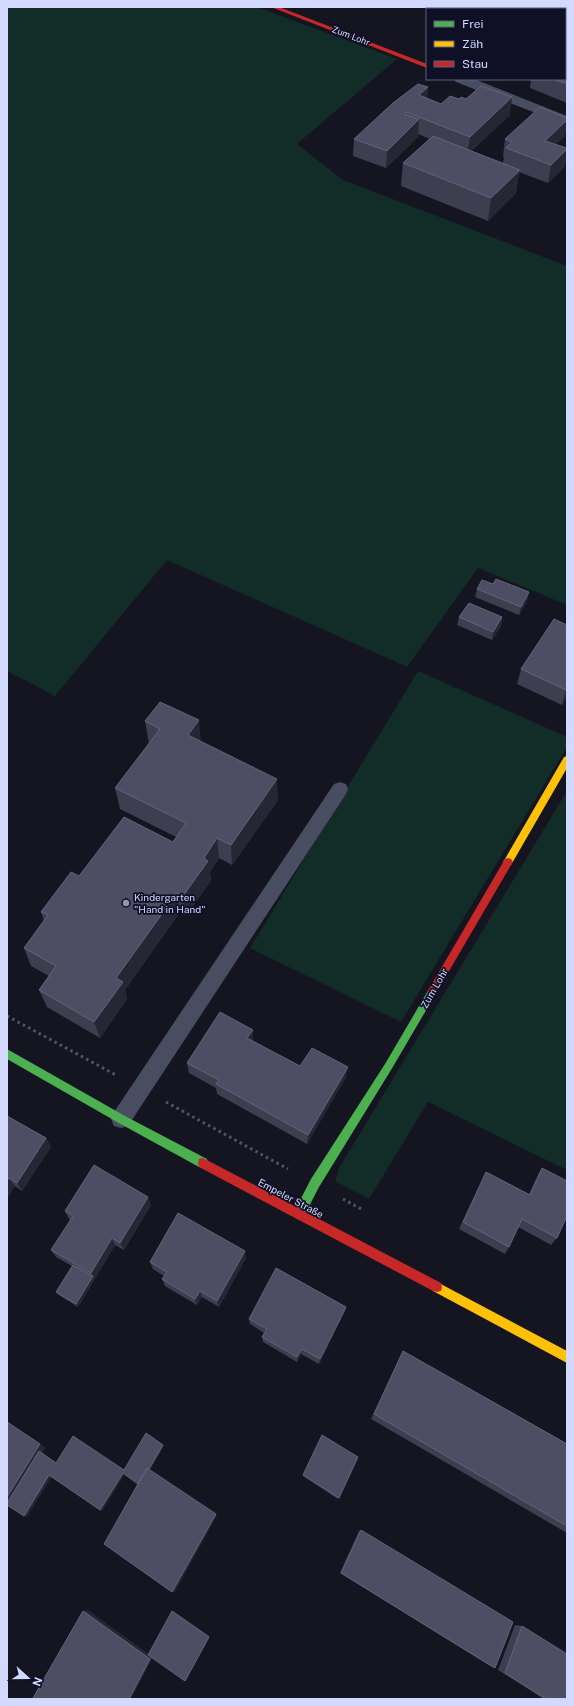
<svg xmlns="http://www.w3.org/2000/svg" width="574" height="1706" font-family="'Public Sans',sans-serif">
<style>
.green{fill:#122c27}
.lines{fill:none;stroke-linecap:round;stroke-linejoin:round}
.path{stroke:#485b62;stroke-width:3;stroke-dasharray:2.5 3.5;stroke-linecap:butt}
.lane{fill:#494d61;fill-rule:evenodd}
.street{fill:#494d61;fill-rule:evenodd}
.fast{fill:#4caf50;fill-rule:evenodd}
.slow{fill:#ffc107;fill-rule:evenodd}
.jam{fill:#c62828;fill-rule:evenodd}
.wall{fill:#3d3e50}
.shaded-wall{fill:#262635}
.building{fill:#4d4e63;stroke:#62647b}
.poi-dot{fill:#9094b1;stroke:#0f1026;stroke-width:1.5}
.labels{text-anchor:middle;stroke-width:3.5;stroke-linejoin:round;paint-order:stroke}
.far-street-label{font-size:9px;fill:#d3d8ff;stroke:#0f1026}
.poi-label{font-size:10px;fill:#d3d8ff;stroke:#0f1026;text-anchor:start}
.street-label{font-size:10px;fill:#d3d8ff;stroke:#0f1026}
</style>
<rect width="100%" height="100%" fill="#141521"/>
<!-- green -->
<path class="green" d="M7 7H257L397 59 297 144 343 180 567 266V605L478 568 407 667 167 560 55 696 7 671Z
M418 671 567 737V747L401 1022 250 948Z
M567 791V1170L428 1102 369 1199 335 1181 339 1168Z"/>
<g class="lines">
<!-- path -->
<path class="path" d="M7 1016 116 1075
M166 1102 288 1169
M343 1199 363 1210"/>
<!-- lane -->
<path class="lane" d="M340 782 346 784 348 789 346 794 128 1126 121 1128 114 1126 111 1119 114 1112 334 784Z"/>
<!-- street -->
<path class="street" d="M454 79H474L567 116V125L456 82Z"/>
<!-- fast -->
<path class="fast" d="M432 988 435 989 437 992 435 995 391 1070 319 1187 303 1218 299 1219 295 1218 294 1214 295 1210 311 1179 385 1064 429 989Z
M7 1049 125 1116 207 1159 208 1163 207 1167 203 1168 199 1167 117 1122 7 1059Z"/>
<!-- slow -->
<path class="slow" d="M567 756V768L511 865 508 866 505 865 503 862 505 859 564 757Z
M437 1282 567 1351V1363L433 1291 432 1287 433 1283Z"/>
<!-- jam -->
<path class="jam" d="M271 7H279L427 64V68Z
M508 858 511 859 513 862 511 865 435 995 432 996 429 995 427 992 429 989 505 859Z
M203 1158 441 1283 442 1287 441 1291 437 1292 433 1291 199 1167 198 1163 199 1159Z"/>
</g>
<!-- wall -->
<path class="wall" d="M567 40V103L530 88 531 79H565Z
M428 87 427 98 441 104 459 99 510 115 471 151 503 163 504 157H503L505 139 565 136 556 144 565 166 548 183 519 172 516 193 488 221 401 186 403 163 430 139 418 134V137L386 168 353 156 354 139Z
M493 584 529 592 527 601 519 615 475 597 477 589Z
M459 617H502L501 626 492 640 457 625Z
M554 619 567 696 562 705 517 684 521 669Z
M145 721 201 742 278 800 232 865 219 858 210 872 211 881 186 915 180 912 125 990 127 999 100 1038 47 1007 39 990 49 976 31 966 24 948 44 921 41 912 79 876 173 842 176 837 120 809 115 788 149 744Z
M253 1030V1040L252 1041 300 1066 346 1077 307 1144 217 1094 216 1088 189 1073 187 1063Z
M7 1116 46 1138 51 1147 22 1191 15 1186 7 1198Z
M542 1168 557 1238 551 1245 518 1227 509 1247 505 1254 459 1229 486 1172 529 1194 537 1177Z
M151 1205 124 1250 115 1245 78 1307 59 1295 56 1292 72 1266 56 1257 51 1250 71 1220 69 1219 65 1211Z
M246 1258 219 1307 202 1297 197 1305 165 1286 162 1279 164 1276 153 1269 150 1262Z
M346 1307 344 1313 319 1364 301 1354 297 1362 263 1342 262 1337 264 1333 250 1324 249 1319Z
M403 1351 567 1444V1533L371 1419Z
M358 1457 338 1499 303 1476V1475Z
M361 1530 495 1668 490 1666 340 1573 359 1531Z
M515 1625 522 1626 567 1699H544L498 1670Z"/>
<!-- shaded-wall -->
<path class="shaded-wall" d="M528 7H536L535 9H525Z
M428 87 427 105 419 95Z
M512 97 510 115 467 154 470 137Z
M419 119 418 137 386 168 387 151Z
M567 120V125L565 136 542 158 545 141Z
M567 149V154L565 166 548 183 551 165Z
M520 170 516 193 488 221 491 198Z
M529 592 527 601 519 615 521 607Z
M502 617 501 626 492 640 493 632Z
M567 688V696L562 705 566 690Z
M199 720 201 743 188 735Z
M277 779 278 800 232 865 231 845Z
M217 838 219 858 210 872 211 881 186 915 183 896 204 858Z
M177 893 180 912 125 990 127 999 100 1038 94 1022 116 978Z
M253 1030V1040L248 1049 247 1038Z
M348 1067 346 1077 307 1144 308 1135Z
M46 1138 51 1147 22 1191 17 1183Z
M9 1178 15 1186 7 1198V1181Z
M148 1197 151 1205 124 1250 120 1243Z
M112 1238 115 1245 78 1307 76 1304 93 1276 91 1273Z
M245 1251 246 1258 219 1307 217 1301Z
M200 1291 202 1297 197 1305 195 1299Z
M346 1307 344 1313 319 1364 320 1359Z
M302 1349 301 1354 297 1362V1357Z
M7 1421 46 1448 42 1453 59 1464 42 1453 7 1510Z
M163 1445 164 1446 141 1486 140 1484Z
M123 1473 125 1474 102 1511 100 1510Z
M49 1475 52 1476 27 1517 24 1516Z
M216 1514 217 1515 175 1592H172Z
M88 1610 153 1657 131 1699H129L83 1611Z
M172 1611H173L210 1636 186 1680 185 1681Z"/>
<!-- building -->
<path class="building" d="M506 7H528L525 9H503Z
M567 40V53L565 52V42Z
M565 52 567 53V84L553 79H565Z
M418 84 428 87 419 95 441 104 450 96 459 99 461 97 466 99 481 86 512 97 470 137 406 112 404 114 419 119 387 151 354 139 393 103Z
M540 107 567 118V120L545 141 567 148V149L551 165 506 148 512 142 505 139Z
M433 136 520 170 491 198 403 163Z
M496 579 529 592 521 607 477 589 482 580 493 584Z
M469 603 502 617 493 632 459 617Z
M554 619 567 625V688L566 690 521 669Z
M160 702 199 720 188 735 277 779 231 845 217 838 204 858 208 861 183 896 177 893 116 978 123 982 94 1022 39 990 56 966 24 948 48 915 41 912 71 872 79 876 124 817 173 842 186 823 115 788 160 729 145 721Z
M220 1012 253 1030 247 1038 300 1066 312 1048 348 1067 308 1135 216 1084 219 1080 187 1063Z
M7 1116 46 1138 17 1183 9 1178 7 1181Z
M94 1165 148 1197 120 1243 112 1238 91 1273 51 1250 73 1216 65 1211Z
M542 1168 567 1181V1216L557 1238 522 1219 509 1247 463 1222 486 1172 530 1195Z
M178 1213 245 1251 217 1301 200 1291 195 1299 162 1279 167 1272 150 1262Z
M73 1265 93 1276 76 1304 56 1292Z
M276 1268 346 1307 320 1359 302 1349 297 1357 262 1337 267 1329 249 1319Z
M403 1351 567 1444V1526L374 1414Z
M7 1422 40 1444 7 1497Z
M146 1433 163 1445 149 1469 147 1468 138 1484 123 1473 100 1510 49 1475 24 1516 7 1505V1503L39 1451 56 1463 73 1436 124 1470Z
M322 1435 358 1457 339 1498 303 1475Z
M147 1468 216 1514 172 1592 104 1544Z
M361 1530 513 1622 495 1668 341 1573Z
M83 1611 150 1659 129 1699H33V1698Z
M172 1611 209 1637 185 1681 148 1655Z
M522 1626 567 1654V1699H546L505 1673Z"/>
<!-- markers -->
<circle class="poi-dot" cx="126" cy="903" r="4"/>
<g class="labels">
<!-- far-street labels -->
<g class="far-street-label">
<text transform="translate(351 36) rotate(21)" y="3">Zum Lohr</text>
</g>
<!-- poi labels -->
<g class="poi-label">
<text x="134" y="901">Kindergarten<tspan x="134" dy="12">"Hand in Hand"</tspan></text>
</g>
<!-- street labels -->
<g class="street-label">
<text transform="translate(434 988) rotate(-60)" y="4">Zum Lohr</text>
<text transform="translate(291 1198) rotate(28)" y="4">Empeler Straße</text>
</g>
</g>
<!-- border -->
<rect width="574" height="1706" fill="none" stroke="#d3d8ff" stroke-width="16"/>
<!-- legend -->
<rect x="426" y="8" width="140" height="72" fill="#0f1026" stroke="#5d607d"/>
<rect x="434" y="21" width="20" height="6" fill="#4caf50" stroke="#5d607d"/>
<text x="462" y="28" font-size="12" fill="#d3d8ff">Frei</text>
<rect x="434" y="41" width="20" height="6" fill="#ffc107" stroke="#5d607d"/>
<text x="462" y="48" font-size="12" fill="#d3d8ff">Zäh</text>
<rect x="434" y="61" width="20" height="6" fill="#c62828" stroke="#5d607d"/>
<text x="462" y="68" font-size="12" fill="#d3d8ff">Stau</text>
<!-- north arrow -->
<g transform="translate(28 1678) rotate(111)" stroke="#0f1026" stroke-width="3" paint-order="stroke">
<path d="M0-3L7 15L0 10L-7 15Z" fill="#d3d8ff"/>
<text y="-6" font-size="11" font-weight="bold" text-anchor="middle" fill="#d3d8ff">N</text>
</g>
</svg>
